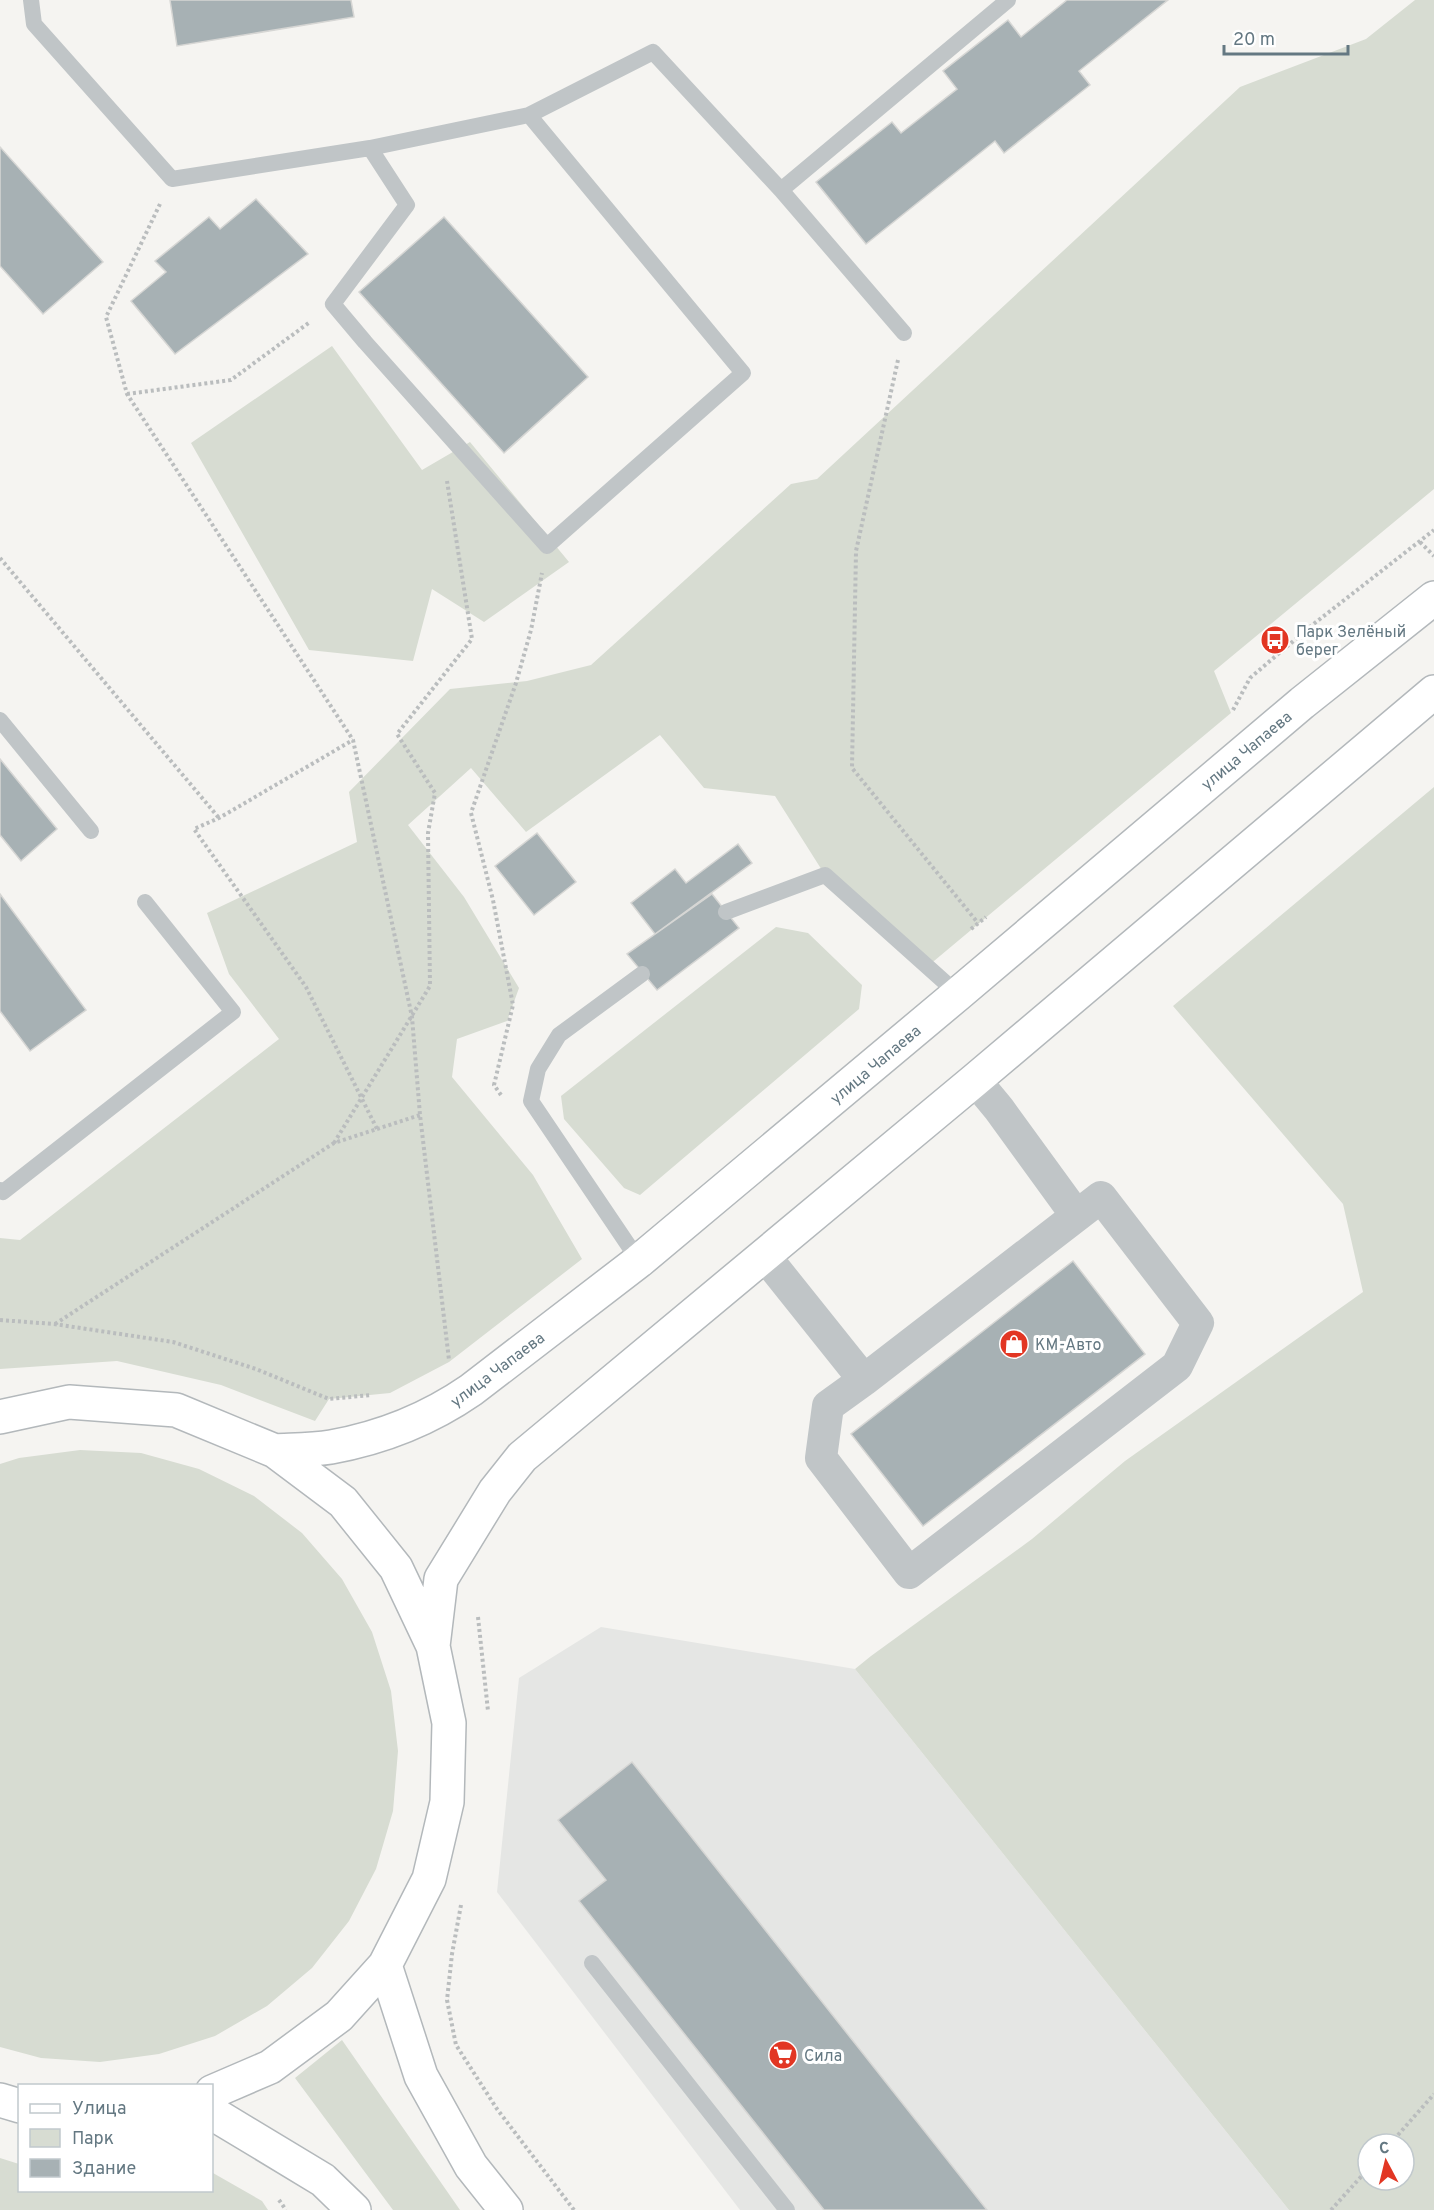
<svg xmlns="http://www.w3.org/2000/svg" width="1434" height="2210" font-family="Overpass,sans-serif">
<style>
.built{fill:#e5e6e4}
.green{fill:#d7dcd2;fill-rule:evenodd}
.building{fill:#a7b1b4;stroke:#d6d6d4;stroke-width:1.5}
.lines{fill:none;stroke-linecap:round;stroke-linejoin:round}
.primary-casing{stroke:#b3b8bb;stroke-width:36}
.path{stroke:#babdbe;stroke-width:4;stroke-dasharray:3 3;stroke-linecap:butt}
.service{stroke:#c0c5c7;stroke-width:16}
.minor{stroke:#c0c5c7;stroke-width:32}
.primary{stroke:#fff;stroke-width:33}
.labels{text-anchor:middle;stroke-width:6;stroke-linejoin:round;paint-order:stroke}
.poi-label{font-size:16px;fill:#647882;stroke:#fff;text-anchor:start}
.street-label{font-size:16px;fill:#647882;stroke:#fff}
</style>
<rect width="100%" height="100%" fill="#f5f4f1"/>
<!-- built -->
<path class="built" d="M601 1627 855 1669 1289 2210H740L497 1892 519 1678Z"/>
<!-- green -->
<path class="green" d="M1415 0H1434V489L1214 671 1231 713 928 966 825 875 775 796 704 788 660 735 526 832 471 768 408 825 464 897 519 988 507 1021 457 1039 452 1077 533 1175 582 1259 449 1362 390 1393 329 1399 315 1421 221 1385 117 1361 0 1369V1238L20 1240 279 1039 229 974 207 913 357 842 349 792 450 689 527 681 591 665 791 484 817 479 1240 87 1366 39Z
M332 346 422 470 470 442 569 562 484 622 432 589 413 661 309 650 191 443Z
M1434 787V2210H1289L855 1669 871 1656 1032 1539 1125 1461 1363 1292 1343 1204 1173 1006ZM1368 2144H1404V2180H1368Z
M776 927 808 933 862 985 859 1009 640 1195 624 1188 564 1119 561 1096Z
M80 1450 141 1453 199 1469 254 1496 302 1533 342 1579 372 1632 391 1691 398 1751 393 1811 376 1869 349 1921 312 1968 267 2006 215 2036 159 2054 100 2062 41 2058 0 2047V1464L19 1458Z
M342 2040 460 2210H393L295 2078Z
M0 2158 19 2164 20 2190H212L213 2173 262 2201 268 2210H0Z"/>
<!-- building -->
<path class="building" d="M170 0H351L354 17 177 46Z
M1067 0H1168L1079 71 1090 85 1004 153 995 141 866 244 816 182 892 122 901 133 957 89 943 71 1008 20 1021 37Z
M0 147 103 262 43 314 0 266Z
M256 199 308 254 175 354 131 301 166 272 155 261 209 217 220 229Z
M444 217 588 377 504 453 359 292Z
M0 759 57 829 21 861 0 835Z
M537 833 576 882 534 915 495 866Z
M738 844 752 863 655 934 631 903 675 869 686 883Z
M0 894 86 1010 30 1051 0 1011Z
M712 894 739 928 657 990 627 954Z
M1073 1261 1145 1354 923 1526 851 1434Z
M632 1762 987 2210H824L579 1901 606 1880 558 1820Z"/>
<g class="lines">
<!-- primary casing -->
<g class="primary-casing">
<path id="primary" d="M0 1417 69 1402 176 1410 275 1451 343 1502 396 1568 433 1646 449 1723 447 1802 429 1879 385 1965 339 2016 270 2067 212 2092
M275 1451C293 1450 313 1450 331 1447 381 1438 429 1419 471 1390L639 1261 958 994 1302 703 1434 598
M433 1646 441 1579 495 1491 522 1457 975 1080 1434 692
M385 1965 421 2076 471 2166 506 2210
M0 2100 20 2106
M212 2113 323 2180 354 2210"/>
</g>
<!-- path -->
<path class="path" d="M160 204 106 317 127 394 353 740 412 1017 420 1115 449 1360
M898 360 856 551 852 768 978 923
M127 394 231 380 310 322
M1420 542 1434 556
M0 558 219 818
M1233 710 1250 678 1311 626 1434 530
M971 929 986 917
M501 1095 494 1085 513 1005 493 900 471 813 516 683 531 630 542 573
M377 1129 420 1115
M334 1143 430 986 428 833 435 793 397 734 472 639 447 481
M0 1320 54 1324 173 1342 256 1369 329 1399 371 1395
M55 1324 334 1143 377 1129 306 987 194 829 219 818 353 740
M478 1617 488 1711
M461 1905 452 1954 447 2000 456 2045 497 2109 574 2210
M1390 2144 1434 2094
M279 2200 286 2210
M1331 2210 1368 2169"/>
<!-- service -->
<path class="service" d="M31 0 34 24 172 179 370 148 529 115 653 52 781 190 904 333
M370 148 407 205 333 304 365 342 547 546 743 373 529 115
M781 190 1008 0
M0 720 91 831
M726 912 825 875 958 994
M0 1190 3 1192 233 1012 145 902
M639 1261 531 1101 538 1069 559 1035 642 974
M592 1963 787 2210"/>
<!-- minor -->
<path class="minor" d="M975 1080 999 1109 1076 1215
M764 1255 864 1380 1101 1197 1198 1323 1177 1366 909 1573 821 1458 828 1406 864 1380"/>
<!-- primary -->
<use href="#primary" class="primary"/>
</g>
<!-- icons -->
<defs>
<g id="bus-disc" transform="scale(1.5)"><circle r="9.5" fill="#e23623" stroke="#fff"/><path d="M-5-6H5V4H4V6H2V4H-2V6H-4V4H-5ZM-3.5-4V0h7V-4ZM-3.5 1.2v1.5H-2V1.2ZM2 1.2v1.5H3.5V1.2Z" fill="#fff"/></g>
<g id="shop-disc" transform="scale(1.5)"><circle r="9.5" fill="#e23623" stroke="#fff"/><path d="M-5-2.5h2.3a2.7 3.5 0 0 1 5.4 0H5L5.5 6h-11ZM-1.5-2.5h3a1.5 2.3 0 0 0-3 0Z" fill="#fff"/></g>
<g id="supermarket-disc" transform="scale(1.5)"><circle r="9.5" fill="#e23623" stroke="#fff"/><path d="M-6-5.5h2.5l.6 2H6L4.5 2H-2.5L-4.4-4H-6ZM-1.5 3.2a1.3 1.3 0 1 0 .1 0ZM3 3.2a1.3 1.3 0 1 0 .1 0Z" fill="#fff"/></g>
</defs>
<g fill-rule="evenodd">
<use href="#bus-disc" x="1275" y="640"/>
<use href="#shop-disc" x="1014" y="1344"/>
<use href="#supermarket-disc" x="783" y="2055"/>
</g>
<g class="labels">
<!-- poi labels -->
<g class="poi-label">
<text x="1296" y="637">Парк Зелёный<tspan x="1296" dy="18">берег</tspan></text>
<text x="1035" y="1350">КМ-Авто</text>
<text x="804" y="2061">Сила</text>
</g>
<!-- street labels -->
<g class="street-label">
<text transform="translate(1246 750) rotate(-40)" y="6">улица Чапаева</text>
<text transform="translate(875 1064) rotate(-40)" y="6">улица Чапаева</text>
<text transform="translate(497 1369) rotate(-37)" y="6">улица Чапаева</text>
</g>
</g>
<!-- legend -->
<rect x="18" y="2084" width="195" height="108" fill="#ffffff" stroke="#c1c9cd" stroke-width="1.5"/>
<rect x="30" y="2104" width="30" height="9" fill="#ffffff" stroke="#c1c9cd" stroke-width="1.5"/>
<text x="72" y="2114" font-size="18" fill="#647882">Улица</text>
<rect x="30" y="2129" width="30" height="18" fill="#d7dcd2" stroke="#c1c9cd" stroke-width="1.5"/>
<text x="72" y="2144" font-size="18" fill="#647882">Парк</text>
<rect x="30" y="2159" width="30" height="18" fill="#a7b1b4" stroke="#c1c9cd" stroke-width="1.5"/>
<text x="72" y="2174" font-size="18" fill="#647882">Здание</text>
<!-- north arrow -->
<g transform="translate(1386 2162) rotate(353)"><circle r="28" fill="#ffffff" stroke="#c1c9cd" stroke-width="1.5"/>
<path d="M0-4.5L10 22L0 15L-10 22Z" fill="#e23623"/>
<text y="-9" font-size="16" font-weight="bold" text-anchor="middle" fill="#647882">С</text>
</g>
<!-- scale -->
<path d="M1224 45v9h124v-9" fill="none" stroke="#647882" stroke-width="3"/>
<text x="1233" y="45" font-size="18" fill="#647882" stroke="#ffffff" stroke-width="4.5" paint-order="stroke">20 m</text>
</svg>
